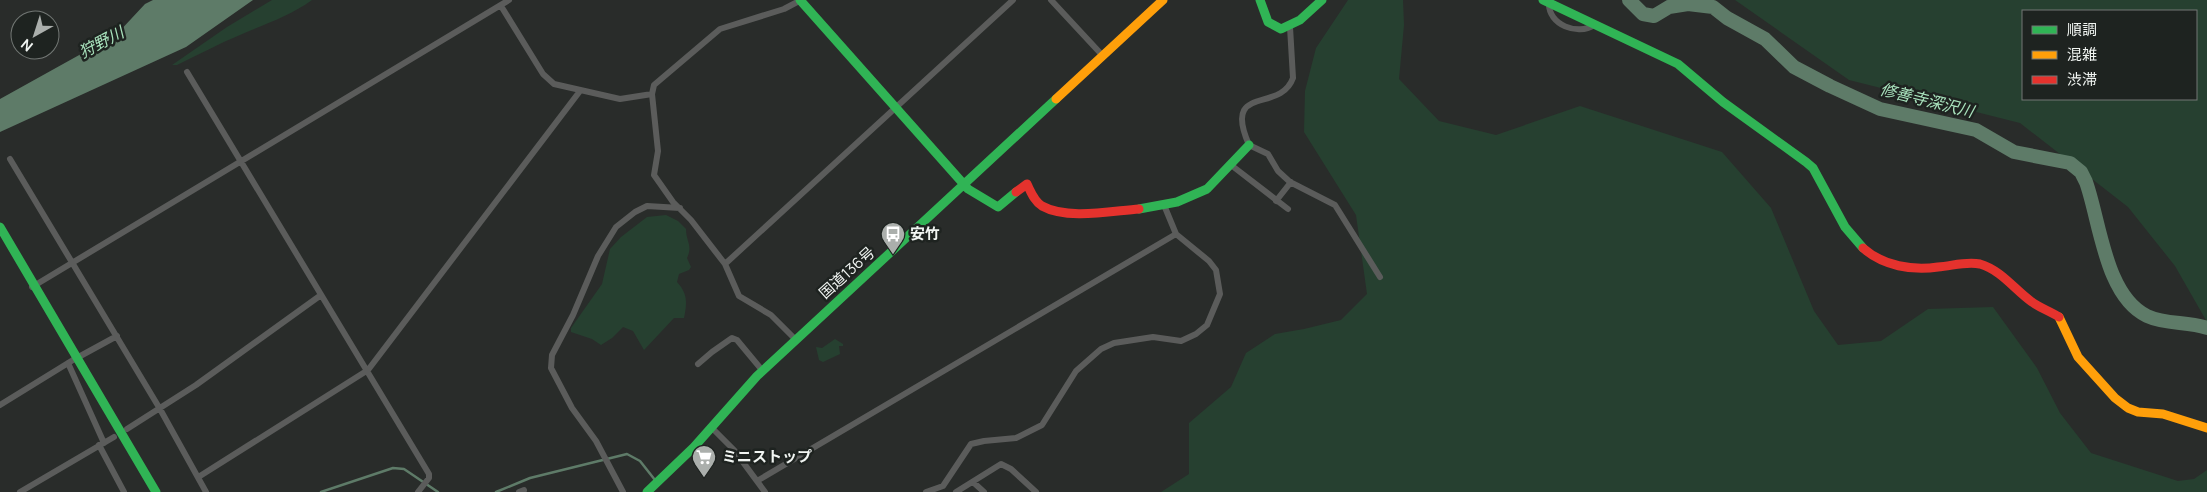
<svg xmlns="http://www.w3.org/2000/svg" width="2207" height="492" font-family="Manrope,'Noto Sans JP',sans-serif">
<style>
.green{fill:#264030;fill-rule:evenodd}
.water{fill:#5e7b68}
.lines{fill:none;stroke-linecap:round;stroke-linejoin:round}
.stream{stroke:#5e7b68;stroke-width:2.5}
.river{stroke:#5e7b68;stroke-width:14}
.street{stroke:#5b5c5b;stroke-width:6}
.fast{stroke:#30b455;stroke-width:9}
.slow{stroke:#ff9f0a;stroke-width:9}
.jam{stroke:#e5322d;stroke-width:9}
.labels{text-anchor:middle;stroke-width:5;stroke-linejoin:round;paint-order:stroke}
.poi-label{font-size:15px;font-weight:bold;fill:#f1f5f2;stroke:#1e2320;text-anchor:start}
.street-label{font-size:15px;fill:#f1f5f2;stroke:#1e2320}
.water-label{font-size:16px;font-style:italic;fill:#a9e3bd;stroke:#1e2320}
</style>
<rect width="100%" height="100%" fill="#292c2a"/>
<!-- green -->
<path class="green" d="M272 0H312C290 16 265 24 240 35 218 44 198 55 177 65H172L227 27Z
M1348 0H1403L1404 25 1399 79 1439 121 1496 135 1580 106 1722 152 1771 208 1814 311 1838 345 1881 341 1928 309 1993 307 2037 368 2060 413 2091 453 2178 481 2194 479 2207 470V492H1161L1189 474V423L1231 387 1246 353 1275 334 1304 329 1341 320 1367 294 1356 215 1304 132 1305 91 1316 48Z
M1735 0H2207V322L2175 266 2128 207 2020 123 1849 80ZM2196 11V99H2023V11Z
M666 215 678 221 686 229C686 242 693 245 687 258L691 267 689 270 679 274 677 282C688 294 687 303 684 318H674L644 350 633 331 623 327 612 338 601 345 592 339 571 332V328L602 284 610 249 621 237 647 217Z
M835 339 843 344V346H839L840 354 823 362 819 360 816 347 822 348Z"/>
<!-- water -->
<path class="water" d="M153 0H253L186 47 0 132V99L117 34 145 4Z"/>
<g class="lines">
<!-- stream -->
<path class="stream" d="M321 492 393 468 404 469 438 492
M496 492 530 478 627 454 640 461 655 480"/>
<!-- river -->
<path class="river" d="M1629 0 1643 14 1654 16 1669 7 1688 4 1713 7 1727 18 1765 39 1794 67 1830 86 1880 109 1976 130 2014 152 2070 163 2081 172 2086 182C2100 221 2105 296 2147 316 2166 325 2188 321 2207 328"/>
<!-- street -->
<path class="street" d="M1051 0 1103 56
M1549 3C1548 25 1578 36 1594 25
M501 6 543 74 554 84 620 99 652 94
M1290 27 1293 78C1280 114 1222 83 1249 145L1268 154 1278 171 1290 182 1335 205 1380 277
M187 72 429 474V478L418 492
M10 159 160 409 206 492
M1231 165 1288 209
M1276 201 1291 182
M725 264 1013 0
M32 287 509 0
M795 339 771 315 739 296 725 264 691 220 673 202 654 175 658 151 652 94 654 85 720 29 784 9 799 1
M68 363 104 443
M698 364 712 352 732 338 737 340 762 370
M0 405 73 360 117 336
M711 427 734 450 765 492
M127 429 196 385 321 295
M99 445 124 492
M200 476 368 370 580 91
M757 481 1176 234
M973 482 984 492
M20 492 114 437
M519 492 524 490
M623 492 596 441 572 408 551 368 552 355 573 315 598 256 616 227 635 212 647 206 680 208
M926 492 943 486 971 444 984 441 1016 438 1042 425 1076 371 1101 349 1114 343 1153 337 1181 341 1196 334 1207 325 1220 294 1216 270 1209 261 1176 234 1164 205
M956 492 1001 464 1011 469 1036 492"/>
<!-- fast -->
<path class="fast" d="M800 0 968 189 998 207 1016 192
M1260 0 1268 22 1281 29 1300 20 1322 0
M1543 0 1678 64 1723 102 1806 162 1813 168 1845 227 1863 248
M1139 209 1177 202 1207 189 1249 145
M0 227 156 492
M647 492 694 447 757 376 1056 99"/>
<!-- slow -->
<path class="slow" d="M1056 99 1163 0
M2059 317 2078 357 2115 398 2128 408 2138 412 2163 414 2207 428"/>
<!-- jam -->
<path class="jam" d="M1016 192 1027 184C1031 192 1034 201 1042 206 1067 220 1111 211 1139 209
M1863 248C1883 266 1913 271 1938 267 1952 266 1966 261 1980 264 2001 270 2015 290 2032 302 2040 308 2050 311 2059 317"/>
</g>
<!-- icons -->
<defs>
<g id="bus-pin" transform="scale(1.25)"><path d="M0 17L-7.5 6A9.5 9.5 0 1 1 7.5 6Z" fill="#abafac" stroke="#1e2320"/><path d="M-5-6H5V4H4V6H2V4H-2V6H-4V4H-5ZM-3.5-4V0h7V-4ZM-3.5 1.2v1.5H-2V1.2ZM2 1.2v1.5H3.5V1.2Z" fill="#fff"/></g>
<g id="supermarket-pin" transform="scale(1.25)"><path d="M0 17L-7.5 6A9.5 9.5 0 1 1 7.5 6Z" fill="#abafac" stroke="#1e2320"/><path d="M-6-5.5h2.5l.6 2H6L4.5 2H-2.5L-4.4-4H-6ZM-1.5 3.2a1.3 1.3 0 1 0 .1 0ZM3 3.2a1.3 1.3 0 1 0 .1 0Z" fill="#fff"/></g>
</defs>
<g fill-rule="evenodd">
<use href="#bus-pin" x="893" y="234"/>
<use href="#supermarket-pin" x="704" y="457"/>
</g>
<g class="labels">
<!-- poi labels -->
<g class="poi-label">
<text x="910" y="239">安竹</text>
<text x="722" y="462">ミニストップ</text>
</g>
<!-- street labels -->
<g class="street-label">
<text transform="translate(847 273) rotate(-42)" y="5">国道136号</text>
</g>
<!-- water labels -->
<g class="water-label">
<text transform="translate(101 42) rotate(-28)" y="6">狩野川</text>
<text transform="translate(1927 100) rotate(14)" y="6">修善寺深沢川</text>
</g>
</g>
<!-- legend -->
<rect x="2022" y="10" width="175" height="90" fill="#1e2320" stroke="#727774"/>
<rect x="2032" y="26" width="25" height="8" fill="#30b455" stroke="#727774"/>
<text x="2067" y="35" font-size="15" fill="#f1f5f2">順調</text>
<rect x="2032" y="51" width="25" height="8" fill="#ff9f0a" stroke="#727774"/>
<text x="2067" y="60" font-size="15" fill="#f1f5f2">混雑</text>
<rect x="2032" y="76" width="25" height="8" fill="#e5322d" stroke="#727774"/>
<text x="2067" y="85" font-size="15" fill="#f1f5f2">渋滞</text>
<!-- north arrow -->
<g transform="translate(35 35) rotate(219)"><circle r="24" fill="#1e2320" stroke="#727774"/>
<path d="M0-4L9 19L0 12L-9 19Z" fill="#abafac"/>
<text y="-8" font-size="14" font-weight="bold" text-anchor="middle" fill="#f1f5f2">N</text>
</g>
</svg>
